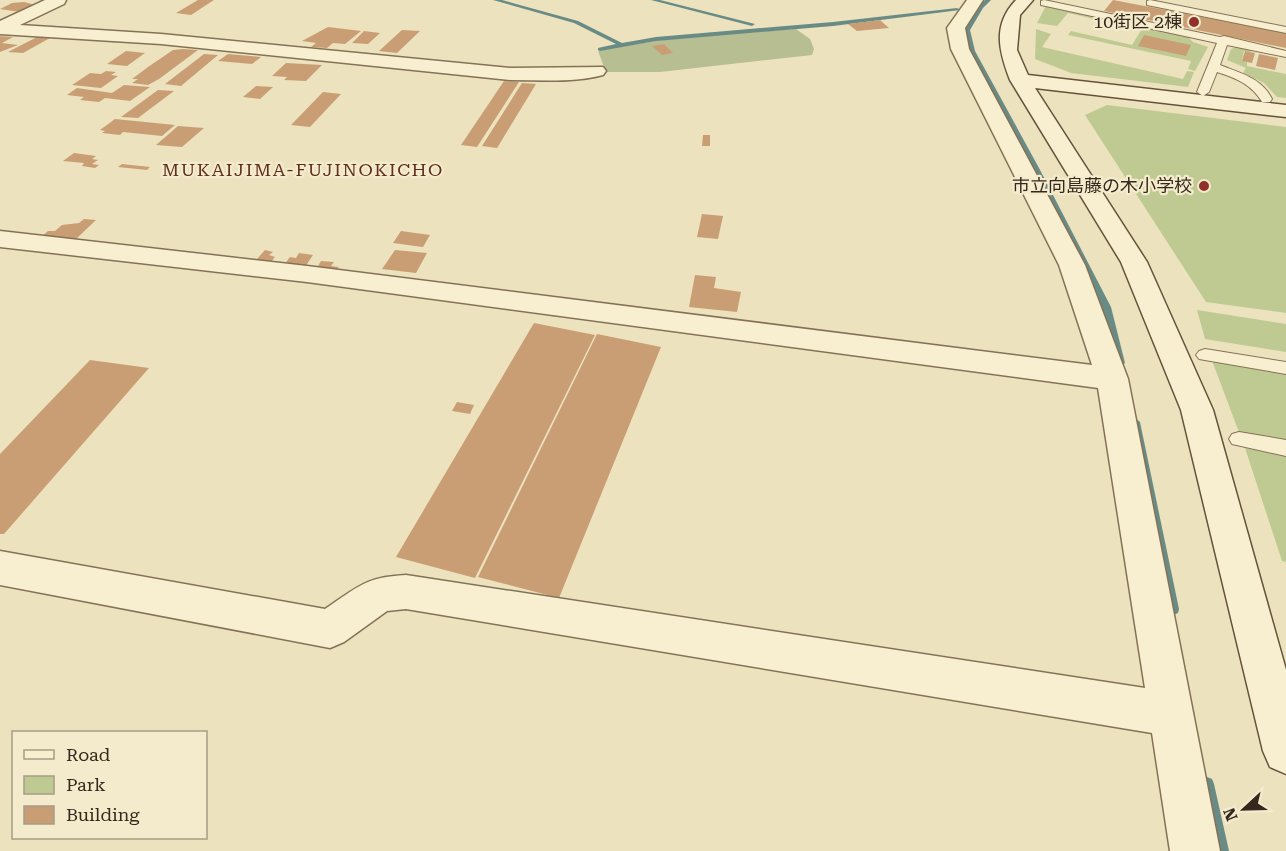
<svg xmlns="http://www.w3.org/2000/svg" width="1286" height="851" font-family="'Roboto Serif','Noto Sans JP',serif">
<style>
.green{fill:#bfca93}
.cemetery{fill:#b6be92}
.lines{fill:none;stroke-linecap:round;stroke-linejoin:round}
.stream{fill:#698b85;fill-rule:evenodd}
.building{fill:#ca9e74}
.lane-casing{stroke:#847257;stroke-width:2}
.street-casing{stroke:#847257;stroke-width:3}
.secondary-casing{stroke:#65533b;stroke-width:3}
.lane{fill:#f8efd0;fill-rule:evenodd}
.street{fill:#f8efd0;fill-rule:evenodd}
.secondary{fill:#f8efd0;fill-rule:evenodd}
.poi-dot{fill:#912f29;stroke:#f4ebcd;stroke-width:2}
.labels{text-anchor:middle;stroke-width:4.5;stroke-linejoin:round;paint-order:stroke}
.far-poi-label{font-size:18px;fill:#34291c;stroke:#f4ebcd;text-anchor:end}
.far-neighbourhood-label{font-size:18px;letter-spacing:1.5px;fill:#5f2f1c;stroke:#f4ebcd}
</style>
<rect width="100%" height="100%" fill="#ece2be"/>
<!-- green -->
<path class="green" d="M1047 4 1106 16 1103 21 1068 13 1057 26 1037 23Z
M1112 17 1187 36 1193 42 1208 47 1195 71 1188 69 1191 61 1068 35 1071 31 1132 45 1142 29 1109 22Z
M1036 29 1051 34 1042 47 1183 79 1187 71 1194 72 1188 87 1071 73 1035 59Z
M1236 47 1251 50 1250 52 1244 51 1242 60 1247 62V66L1286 74V98L1277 97 1264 83 1243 73 1246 68 1227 60 1231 49Z
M1107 105 1286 127V313L1206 302 1085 115Z
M1197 310 1286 324V352L1205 339Z
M1211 358 1286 373V443L1240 435Z
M1245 448 1286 454V562L1282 561Z"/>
<!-- cemetery -->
<path class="cemetery" d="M796 29 810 39 814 49 812 55 660 72H606L598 51 666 39Z"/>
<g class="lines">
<!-- stream -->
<path class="stream" d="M493 0H502L578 21 622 43 656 37 833 22 957 8 960 10 833 26 656 41 600 51 598 50V48L616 44 574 23Z
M651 0H660L755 24 752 26Z
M985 0H991L983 8 970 30 975 51 1039 168 1111 307 1125 363 1123 365 1120 366 1115 363 1101 307 1031 168 969 51 964 30 979 6Z
M1135 418 1140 422 1179 609 1178 613 1173 615 1168 613 1167 609 1130 422Z
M1207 777 1212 779 1214 784 1229 851H1213L1200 784 1202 779Z"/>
</g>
<!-- building -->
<path class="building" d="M198 0H214L191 15 176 13Z
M1113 0 1286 33V48L1104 11Z
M24 2 36 5 20 12 0 9 12 3Z
M880 20 889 28 857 31 848 24Z
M328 27 361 31 345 44 333 43 327 48 311 47 316 43 302 41Z
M402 30 420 31 397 53 379 51Z
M364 31 380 33 368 44 352 43Z
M1144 35 1191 45 1186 56 1138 46Z
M0 36 13 37 2 43 18 45 0 52Z
M37 37 50 38 23 53 8 52Z
M664 44 673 53 662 55 652 46Z
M183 49 198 50 159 79 148 85 132 83 138 79H132L148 67 173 50Z
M126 51 145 53 127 66 107 64Z
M1245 51 1255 53 1252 63 1242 61Z
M204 54 218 55 181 86 165 84Z
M228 54 261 57 252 64 218 61Z
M1259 54 1278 58 1275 70 1256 66Z
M286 63 322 65 306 81 284 80 287 77 272 76Z
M106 71 116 72 111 75 118 76 101 88 72 85 90 73 101 74Z
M504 81 519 82 477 147 461 145Z
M522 83 536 84 497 148 482 146Z
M124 85 150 87 130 101 105 98 99 102 80 100 84 97 67 95 77 88 112 93Z
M256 86 273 87 260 99 243 97Z
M158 90 174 91 138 118 121 117Z
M323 92 341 94 310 127 291 125Z
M115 119 175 125 162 136 123 132 120 135 102 133 105 131 100 130Z
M178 126 204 128 182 147 156 145Z
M703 135H710V146H702Z
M74 153 96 156 92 159 98 160 92 164 99 165 95 168 82 166 84 163 63 161Z
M122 164 150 167 147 170 118 167Z
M702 214 723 216 718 239 697 237Z
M84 219 96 220 75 240 40 238 48 231H55L62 225 79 223Z
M401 231 430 235 423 247 393 243Z
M265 250 273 252 269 255 275 257 269 264 265 263 267 261 257 259Z
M395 250 427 253 416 273 382 269Z
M299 253 313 255 305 267 284 265 290 257 296 258Z
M321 261 334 262 331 266 339 267 337 269 317 268Z
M695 275 716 277 714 288 741 292 737 312 689 307Z
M534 323 595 335 475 578 396 557Z
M597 334 661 347 559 598 478 577Z
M90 360 149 368 4 534H0V454Z
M457 402 474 405 470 414 452 411Z"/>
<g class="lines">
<!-- lane casing -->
<g class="lane-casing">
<path id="lane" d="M1044 0 1220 37 1224 36 1286 51V57L1227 45 1220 65C1240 73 1262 78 1272 99L1270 102H1262C1251 84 1236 78 1217 72L1209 92 1203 96 1197 92 1217 43 1041 5V1Z
M1150 0 1286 27V33L1147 5V1Z
M1205 349 1286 362V374L1199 359 1196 355 1199 351Z
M1239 432 1286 440V456L1232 444 1229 439 1232 434Z"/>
</g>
<!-- street casing -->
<g class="street-casing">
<path id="street" d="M45 0H66L64 4 20 25 161 34 510 68 603 67 606 71 603 75C573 83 541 80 510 80L161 44 0 34V21Z
M967 0H983L965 28 969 49 1085 265 1128 379 1220 851H1170L1152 733 406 609 387 611 344 642 330 648 0 585V551L325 609C358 587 365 577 406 575L1145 688 1098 388 307 282 0 247V231L307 266 1092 365 1059 265 951 49 947 28Z"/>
</g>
<!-- secondary casing -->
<g class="secondary-casing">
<path id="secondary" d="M1016 0H1033L1020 15 1017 50 1028 75 1286 105V117L1035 88 1147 262 1213 410 1286 670V774L1270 767 1263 751 1181 410 1121 262 1010 80C999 51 992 25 1016 0Z"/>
</g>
<!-- lane -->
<use href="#lane" class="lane"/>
<!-- street -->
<use href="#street" class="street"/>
<!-- secondary -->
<use href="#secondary" class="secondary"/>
</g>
<!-- markers -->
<g class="poi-dot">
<circle cx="1194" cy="22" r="6"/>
<circle cx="1204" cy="186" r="6"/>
</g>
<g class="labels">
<!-- far-poi labels -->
<g class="far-poi-label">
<text x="1182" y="28">10街区 2棟</text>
<text x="1192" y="192">市立向島藤の木小学校</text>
</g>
<!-- far-neighbourhood labels -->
<g class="far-neighbourhood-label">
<text x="303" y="176">MUKAIJIMA-FUJINOKICHO</text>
</g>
</g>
<!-- legend -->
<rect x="12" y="731" width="195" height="108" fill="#f4ebcd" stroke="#a79d86" stroke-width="1.5"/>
<rect x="24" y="750" width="30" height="9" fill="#f8efd0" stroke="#a79d86" stroke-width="1.5"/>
<text x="66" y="761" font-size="18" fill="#34291c">Road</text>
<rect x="24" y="776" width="30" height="18" fill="#bfca93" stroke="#a79d86" stroke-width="1.5"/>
<text x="66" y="791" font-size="18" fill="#34291c">Park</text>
<rect x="24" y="806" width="30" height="18" fill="#ca9e74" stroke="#a79d86" stroke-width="1.5"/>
<text x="66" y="821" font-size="18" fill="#34291c">Building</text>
<!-- north arrow -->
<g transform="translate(1244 809) rotate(248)" stroke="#f4ebcd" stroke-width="4.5" paint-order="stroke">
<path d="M0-4.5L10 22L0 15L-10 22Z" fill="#34291c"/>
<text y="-9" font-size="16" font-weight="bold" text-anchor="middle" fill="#34291c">N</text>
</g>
</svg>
